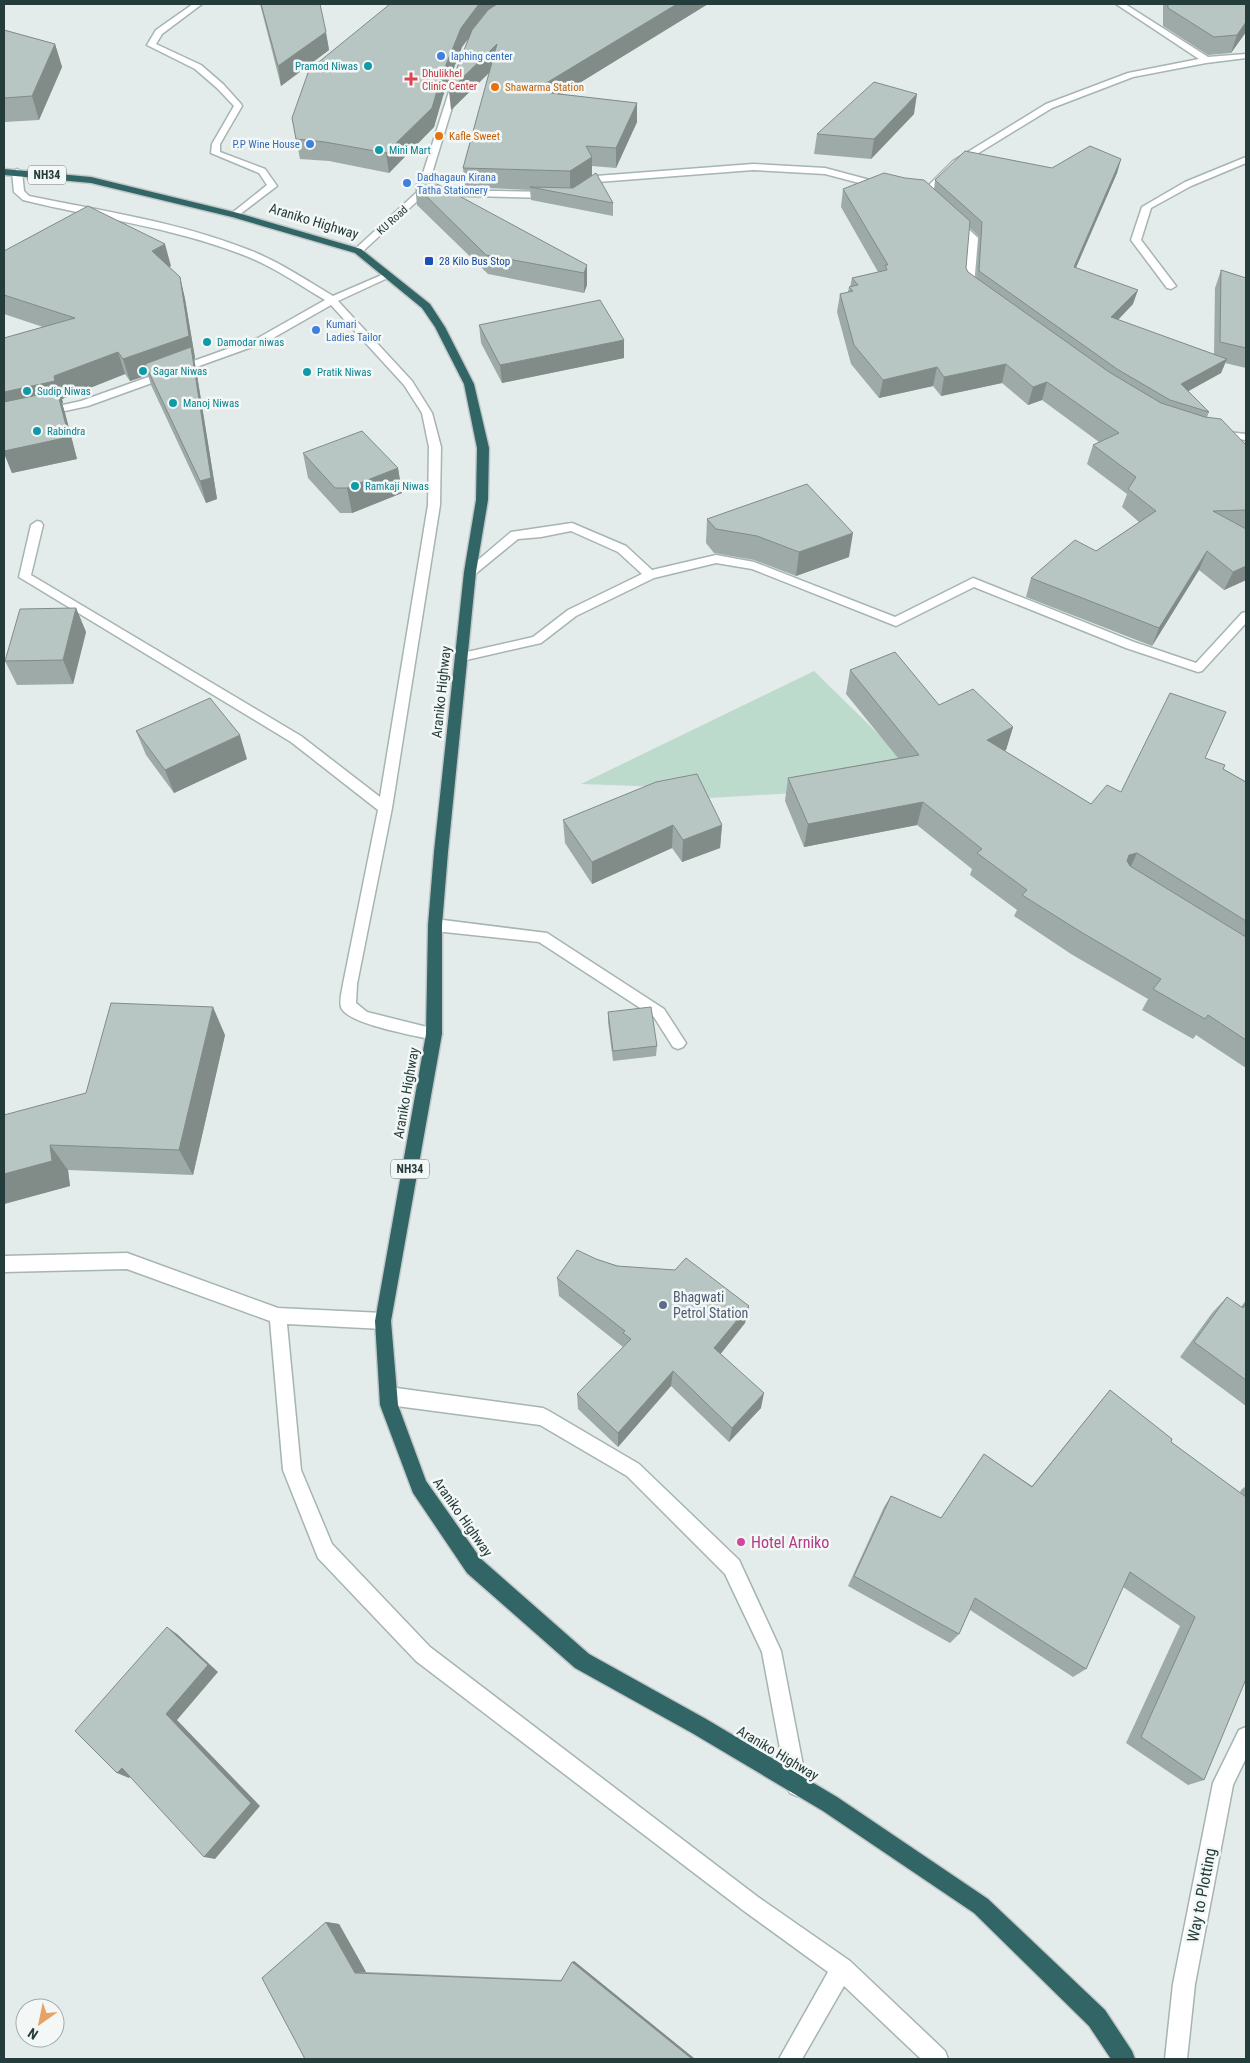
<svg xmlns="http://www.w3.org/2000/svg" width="1250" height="2063" font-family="'Roboto Condensed',sans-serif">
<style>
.green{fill:#bddbcc}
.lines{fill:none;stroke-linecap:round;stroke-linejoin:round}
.minor-casing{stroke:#a6b4b2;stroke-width:3}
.highway-casing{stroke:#c2c8c8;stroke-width:3}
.minor{fill:#fff;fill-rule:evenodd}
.highway{fill:#326566;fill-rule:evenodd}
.wall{fill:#9eaaa8;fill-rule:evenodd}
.shaded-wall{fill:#818b88}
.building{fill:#b8c6c3;stroke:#818b88}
.shop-dot{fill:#3f7fe0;stroke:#f3f8f7;stroke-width:2}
.culture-dot{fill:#0f9aa8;stroke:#f3f8f7;stroke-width:2}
.health-dot{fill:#e0444e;stroke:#f3f8f7;stroke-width:2}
.food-dot{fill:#e8710a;stroke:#f3f8f7;stroke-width:2}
.transit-dot{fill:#1a4fb4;stroke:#f3f8f7;stroke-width:2}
.service-dot{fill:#5c6f8a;stroke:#f3f8f7;stroke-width:2}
.hotel-dot{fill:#d1479c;stroke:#f3f8f7;stroke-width:2}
.labels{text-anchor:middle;stroke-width:5;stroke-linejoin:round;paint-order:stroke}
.far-shop-label{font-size:11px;fill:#366cbe;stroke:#f3f8f7;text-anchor:start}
.far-culture-label{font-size:11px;fill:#0d838f;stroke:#f3f8f7;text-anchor:start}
.far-health-label{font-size:11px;fill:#be3a42;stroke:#f3f8f7;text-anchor:start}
.far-food-label{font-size:11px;fill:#c56008;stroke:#f3f8f7;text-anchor:start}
.far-street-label{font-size:11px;fill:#243c3b;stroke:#f3f8f7}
.far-transit-label{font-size:11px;fill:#164399;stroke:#f3f8f7;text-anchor:start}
.shield{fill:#f3f8f7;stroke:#627473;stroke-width:1}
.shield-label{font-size:12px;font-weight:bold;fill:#243c3b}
.street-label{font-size:14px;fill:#243c3b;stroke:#f3f8f7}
.service-label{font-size:14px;fill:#4e5e75;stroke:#f3f8f7;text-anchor:start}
.near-hotel-label{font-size:16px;fill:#b23c85;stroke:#f3f8f7;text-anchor:start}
.near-street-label{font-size:16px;fill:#243c3b;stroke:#f3f8f7}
</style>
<rect width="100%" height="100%" fill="#e3ecea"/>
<!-- green -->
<path class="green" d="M814 671 911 766 813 792 692 799 664 787 581 784Z"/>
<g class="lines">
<!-- minor casing -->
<g class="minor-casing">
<path id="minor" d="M193 4H202L162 34 156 44 201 65 223 84 241 104 242 106 220 144V152L265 169 277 186 235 218 232 217V213L267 185 259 173 211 153 212 144 234 106 217 88 195 69 147 45 156 30Z
M1116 4H1125L1208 57 1246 54V58L1206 63 1133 77 1052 108 959 165 928 196 911 195V191H923L953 161 1046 104 1128 73 1199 59Z
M454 76 461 78 426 193 361 253H355V249L417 192Z
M1246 157V163L1191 186 1151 208 1141 240 1176 286 1171 289 1167 288 1131 240 1142 207 1185 182Z
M753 164 825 168 885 184 887 186 882 189 825 174 753 170 598 182 586 191H580L578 189 596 176Z
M17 169 22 172 24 191 29 196C102 211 179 222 249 250 278 261 306 280 333 296L384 274H390L392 276 338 301 412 381 432 413 441 447 440 505 392 808 357 984 356 1003 367 1012 439 1030 442 1034 439 1038 434 1040C417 1036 346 1024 341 1007 339 1001 342 991 343 984L378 810 291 742 19 577 31 525 37 521 41 522 43 525 31 575 301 736 380 797 428 505 429 447 422 413 404 385 331 305 266 342 88 406 4 424V418L81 401 258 338 325 300C298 284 271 265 241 254 171 227 96 218 23 200L14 192 12 172Z
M435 190 550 192 555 195 550 198 432 195V191Z
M954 217 957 218 978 238 974 286 980 291 979 293H971L964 287 968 239 949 220Z
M1218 431 1246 434V440L1214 436 1213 434Z
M572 523 626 546 652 570 716 555 754 562 895 617 973 578 1134 642 1196 663 1242 613 1246 612V623L1202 671 1198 672 1126 648 974 587 896 626 752 569 716 563 654 578 576 616 541 643 462 661 458 660 456 657 458 654 533 637 568 610 642 574 618 552 571 531 541 537 518 539 474 575 470 576 464 572 511 532Z
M435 919 547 933 664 1009 686 1043 683 1047 678 1049 673 1047 654 1017 539 942 435 931 430 929 428 925 430 921Z
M127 1253 278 1308 383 1313 389 1315 391 1321 389 1327 383 1329 287 1324 301 1470 332 1544 430 1647 758 1897 850 1961 945 2051 948 2059H921L844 1986 802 2059H779L828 1972 744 1911 416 1661 318 1558 283 1470 270 1321 127 1269 4 1272V1256Z
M389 1387 543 1408 549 1411 639 1464 739 1560 781 1651 807 1786 804 1793 797 1796 790 1793 787 1786 762 1652 725 1574 627 1476 540 1425 389 1405 383 1402 380 1396 383 1390Z
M1246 1727V1758L1233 1785 1195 1984 1187 2059H1165L1173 1984 1213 1783 1239 1730Z"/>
</g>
<!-- highway casing -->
<g class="highway-casing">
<path id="highway" d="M4 169 91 177 238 213 361 249 430 304 445 327 474 384 489 448 488 500 476 572 448 852 442 925V1034L391 1321 398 1405 426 1481 481 1559 589 1654 706 1719 837 1797 988 1899 1105 2010 1132 2051 1135 2059H1111L1089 2026 974 1913 823 1811 692 1733 575 1668 467 1573 413 1493 380 1405 375 1321 426 1034 428 925 434 852 464 572 476 500 477 448 464 384 435 327 422 308 355 253 232 217 91 183 4 175Z"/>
</g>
<!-- minor -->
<use href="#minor" class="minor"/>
<!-- highway -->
<use href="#highway" class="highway"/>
</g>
<!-- wall -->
<path class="wall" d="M260 4H320L329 50 281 86Z
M390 4H708L561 94 637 103V122L616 168 592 166V176L613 203V216L531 200 530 190 465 187 463 168 489 73 451 110 468 39 462 47 443 96 434 127 389 173 329 161 300 159 292 118Z
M1163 4H1246V32L1231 53 1208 55 1163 26Z
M4 30 55 44 62 67 39 120 4 122Z
M914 114 871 159 814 154 817 134Z
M1121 159 1117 173 1076 268 1133 304 1118 320 1214 354 1215 288 1221 270 1246 278V368L1225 363 1221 373 1188 391 1209 412 1207 417 1246 445V528H1244L1246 529V580L1224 590 1199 570 1152 646 1026 597 1031 578 1096 551 1139 522 1122 507 1127 494 1087 464 1093 445 1099 442 1042 400 1028 405 1002 383 941 396 933 386 879 398 851 364 837 312 840 294 848 292 849 287H850L852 278 878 272 841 207 843 189H934L935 180 1052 168ZM969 227 979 237 976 278 968 272 966 268Z
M415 185 587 265V285L584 293 488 274 417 205Z
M4 251 171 266 169 267 180 277 185 299 195 358 194 359 196 369 217 499 206 503 151 385 148 375 130 381 125 374 62 399 63 403H62L65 413 77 459 12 473 4 453V338L43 327 4 314Z
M479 325 624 340V358L502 383 481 343Z
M303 453 398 468 402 493 352 513H340L308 478Z
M707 519 849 557 796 576 754 560 714 553 706 543Z
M76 608 86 632 73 684 17 685 5 661Z
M850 670 939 705 1013 727 1006 750 1004 751 1091 804 1205 758 1246 782V1068L1196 1035 1193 1039 1142 1010 1148 999 1071 954 1014 916 1017 910 970 875 972 869 917 825 804 847 785 801 788 778 898 758 846 694Z
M136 731 247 759 174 793 146 755Z
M563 820 722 825 720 848 682 862 672 848 592 884 565 843Z
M608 1012 657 1046 656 1056 613 1061 608 1022Z
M225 1035 193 1175 68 1170 70 1186 4 1204 86 1093Z
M596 1259 749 1306 745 1323 720 1354 761 1408 729 1442 671 1386 618 1447 578 1409 577 1394 623 1347 559 1296 557 1278Z
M1227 1297 1241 1307 1246 1300V1406L1180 1357 1212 1313Z
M1110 1390 1171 1442 1240 1493 1241 1490 1246 1486V1679L1204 1780 1188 1785 1126 1743 1180 1626 1123 1587 1086 1669 1073 1677 970 1610 959 1634 950 1643 848 1586 884 1507 891 1496 941 1518 984 1454 1032 1486Z
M326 1922 339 1924 366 1972 561 1980 574 1961 695 2059H305Z"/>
<!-- shaded-wall -->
<path class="shaded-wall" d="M479 4H507L480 23 462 47 443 96 434 127 389 173 386 153 461 28Z
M677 4H708L534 111 533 91Z
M1246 22V32L1231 53 1237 35Z
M326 32 329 50 281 86 278 66Z
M55 44 62 67 39 120 32 96Z
M497 44 498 64 451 110 449 91Z
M917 94 914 114 871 159 874 139Z
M637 103V122L616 168V148Z
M592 157V177L570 191V171Z
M1121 159 1117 173 1070 281 1074 267Z
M165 244 171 266 158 273 152 251Z
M587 265V285L584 293V273Z
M180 277 185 299 195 358 194 359 196 369 217 499 206 503 200 481 145 364 148 375 130 381 123 359Z
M1138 290 1133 304 1106 332 1111 317Z
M624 340V358L502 383 500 365Z
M118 352 125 374 62 399 63 403H62L65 413 77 459 12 473 4 453V392L54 376Z
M1227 359 1221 373 1176 398 1181 384Z
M1006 364 1002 383 941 396 944 377Z
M937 367 933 386 879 398 883 380Z
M1047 382 1042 400 1028 405 1033 387Z
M398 468 402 493 352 513 347 488Z
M853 533 849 557 796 576 799 552Z
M1207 551 1199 570 1152 646 1159 628Z
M1246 566V580L1224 590 1233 572Z
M76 608 86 632 73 684 63 660Z
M1013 727 1006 750 980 763 987 740Z
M240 735 247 759 174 793 165 770Z
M923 802 917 825 804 847 808 824Z
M673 825 672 848 592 884V862Z
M722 825 720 848 682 862 683 840Z
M1137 853 1127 875 1119 877 1129 855Z
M213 1007 225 1035 193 1175 179 1150Z
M50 1145 68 1170 70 1186 4 1204V1174Z
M749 1306 745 1323 712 1365 714 1348Z
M673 1371 671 1386 618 1447V1433Z
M764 1393 761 1408 729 1442 732 1428Z
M167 1627 177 1634 218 1672 177 1720 260 1806 215 1859 204 1857 166 1714Z
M122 1768 134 1772 129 1778 117 1773Z
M326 1922 339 1924 366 1972 355 1973Z
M574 1961 695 2059H692L572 1962Z"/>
<!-- building -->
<path class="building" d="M261 4H320L326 32 278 66Z
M390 4H479L461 28 441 77 432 108 386 153 325 142 296 139 292 118 309 70Z
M497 4H677L533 91 637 103 616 148 586 146 592 157 570 171 463 168 497 44 449 91 453 78 472 30 488 10Z
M1168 4H1246V22L1237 35 1214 37 1168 8Z
M4 30 55 44 32 96 4 98Z
M874 82 917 94 874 139 817 134Z
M1090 146 1121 159 1074 267 1138 290 1111 317 1227 359 1181 384 1209 412 1170 400 1117 369 979 271 982 222 935 180 965 151 1052 168Z
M596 173 613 203 530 187 573 188Z
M884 173 905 178 924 180 970 221 966 268 968 272 1109 372 1161 403 1205 417 1221 419 1246 445V510L1213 511 1246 529V566L1233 572 1207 551 1159 628 1031 578 1075 540 1096 551 1156 511 1128 489 1136 477 1093 445 1119 433 1047 382 1033 387 1006 364 944 377 937 367 883 380 854 345 840 294 853 291 849 287 858 285 852 278 887 270 885 265H888L843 189Z
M421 178H426L587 265 584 273 486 255 415 185Z
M88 206 165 244 152 251 180 277 189 336 123 359 118 352 54 376 55 381 4 392V338L75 318 4 295V251Z
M1221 270 1246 278V348L1220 342Z
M600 300 624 340 500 365 479 325Z
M191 347 211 478 200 481 145 364Z
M57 391 69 437 4 451V402Z
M362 431 398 468 347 488H335L303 453Z
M807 484 853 533 799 552 757 536 716 529 707 519Z
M76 608 63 660 5 661 20 609Z
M895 652 939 705 973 689 1013 727 987 740 1091 804 1107 785 1121 792 1170 693 1226 712 1205 758 1225 765 1223 769 1246 782V921L1137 853 1129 855 1127 861 1130 866 1246 937V1040L1208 1015 1205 1019 1153 989 1161 979 1081 932 1022 895 1027 890 977 853 982 849 923 802 808 824 788 778 919 755 850 670Z
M210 698 240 735 165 770 136 731Z
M697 774 722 825 683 840 673 825 592 862 563 820 656 782Z
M111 1003 213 1007 179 1150 50 1145 52 1161 4 1174V1115L86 1093Z
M651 1007 657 1046 613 1051 608 1012Z
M577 1250 596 1259 617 1266 675 1270 686 1258 749 1306 714 1348 764 1393 732 1428 673 1371 618 1433 577 1394 631 1339 623 1333 625 1331 557 1278Z
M1227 1297 1243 1308 1246 1303V1380L1194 1342Z
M1110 1390 1172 1439 1171 1442 1246 1497V1679L1204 1780 1141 1737 1195 1617 1130 1572 1086 1669 975 1598 959 1634 854 1576 891 1496 941 1518 984 1454 1032 1487Z
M167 1627 208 1665 166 1714 251 1803 204 1857 122 1768 117 1773 75 1731Z
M326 1922 355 1973 561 1981 572 1962 692 2059H305L262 1978Z"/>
<!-- markers -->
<g class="shop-dot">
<circle cx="441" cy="56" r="5"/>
<circle cx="310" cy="144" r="5"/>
<circle cx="407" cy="183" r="5"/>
<circle cx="316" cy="330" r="5"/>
</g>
<g class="culture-dot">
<circle cx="368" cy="66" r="5"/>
<circle cx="379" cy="150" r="5"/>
<circle cx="207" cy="342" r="5"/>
<circle cx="143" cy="371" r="5"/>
<circle cx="307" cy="372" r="5"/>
<circle cx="27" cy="391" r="5"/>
<circle cx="173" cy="403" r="5"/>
<circle cx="37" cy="431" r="5"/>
<circle cx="355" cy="486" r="5"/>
</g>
<path class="health-dot" d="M408.5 71.5h5v5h5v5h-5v5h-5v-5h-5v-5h5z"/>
<g class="food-dot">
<circle cx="495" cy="87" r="5"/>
<circle cx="439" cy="136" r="5"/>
</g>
<rect class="transit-dot" x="424" y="256" width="10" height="10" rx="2.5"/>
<circle class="service-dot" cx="663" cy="1305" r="5"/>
<circle class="hotel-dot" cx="741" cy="1542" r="5"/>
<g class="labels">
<!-- far-shop labels -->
<g class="far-shop-label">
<text x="451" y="60">laphing center</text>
<text x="300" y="148" text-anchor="end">P.P Wine House</text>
<text x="417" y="181">Dadhagaun Kirana<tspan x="417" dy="13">Tatha Stationery</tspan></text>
<text x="326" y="328">Kumari<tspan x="326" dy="13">Ladies Tailor</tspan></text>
</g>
<!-- far-culture labels -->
<g class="far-culture-label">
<text x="358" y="70" text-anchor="end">Pramod Niwas</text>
<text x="389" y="154">Mini Mart</text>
<text x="217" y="346">Damodar niwas</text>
<text x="153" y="375">Sagar Niwas</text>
<text x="317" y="376">Pratik Niwas</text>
<text x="37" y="395">Sudip Niwas</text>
<text x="183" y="407">Manoj Niwas</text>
<text x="47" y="435">Rabindra</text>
<text x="365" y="490">Ramkaji Niwas</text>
</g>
<!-- far-health labels -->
<g class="far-health-label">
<text x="422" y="77">Dhulikhel<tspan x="422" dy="13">Clinic Center</tspan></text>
</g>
<!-- far-food labels -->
<g class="far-food-label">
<text x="505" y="91">Shawarma Station</text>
<text x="449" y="140">Kafle Sweet</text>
</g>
<!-- far-street labels -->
<g class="far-street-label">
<text transform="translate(392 220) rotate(-42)" y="4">KU Road</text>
</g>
<!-- far-transit labels -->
<g class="far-transit-label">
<text x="439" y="265">28 Kilo Bus Stop</text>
</g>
<!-- shield labels -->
<g class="shield">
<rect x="28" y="165.5" width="38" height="19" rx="4"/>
<rect x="391" y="1159.5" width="38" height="19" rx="4"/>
</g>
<g class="shield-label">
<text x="47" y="179">NH34</text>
<text x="410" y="1173">NH34</text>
</g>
<!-- street labels -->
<g class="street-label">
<text transform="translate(314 221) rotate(17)" y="5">Araniko Highway</text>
<text transform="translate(441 692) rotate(-84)" y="5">Araniko Highway</text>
<text transform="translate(406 1093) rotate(-80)" y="5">Araniko Highway</text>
<text transform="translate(463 1517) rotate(55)" y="5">Araniko Highway</text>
<text transform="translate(778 1753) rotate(31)" y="5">Araniko Highway</text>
</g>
<!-- service labels -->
<g class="service-label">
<text x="673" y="1302">Bhagwati<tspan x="673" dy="16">Petrol Station</tspan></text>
</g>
<!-- near-hotel labels -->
<g class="near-hotel-label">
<text x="751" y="1548">Hotel Arniko</text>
</g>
<!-- near-street labels -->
<g class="near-street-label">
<text transform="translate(1201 1895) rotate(-79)" y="6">Way to Plotting</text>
</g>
</g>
<!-- border -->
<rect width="1250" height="2063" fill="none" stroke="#243c3b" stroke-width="10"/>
<!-- north arrow -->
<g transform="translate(40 2023) rotate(213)"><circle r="24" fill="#f3f8f7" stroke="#a0adac"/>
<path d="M0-4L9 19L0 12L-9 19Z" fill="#e8a264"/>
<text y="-8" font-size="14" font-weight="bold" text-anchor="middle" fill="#243c3b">N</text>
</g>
</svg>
